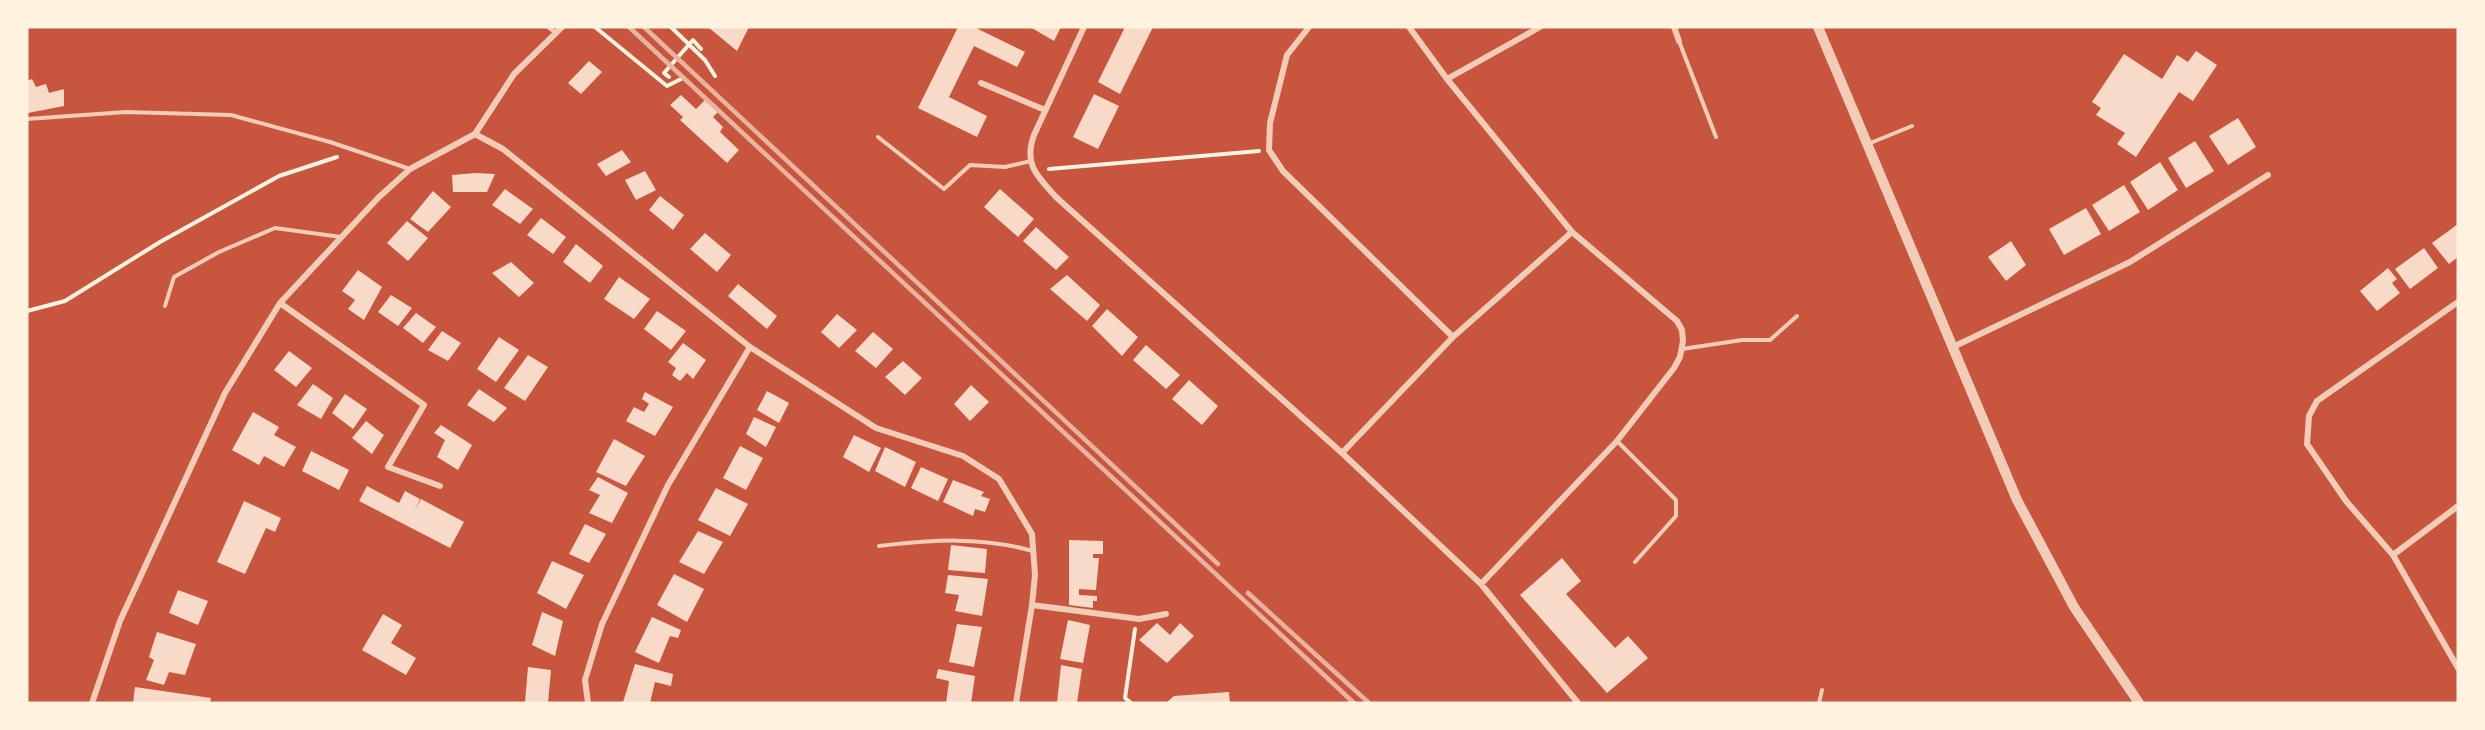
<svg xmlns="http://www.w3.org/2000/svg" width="2485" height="730" font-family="Cabin,sans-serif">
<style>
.building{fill:#f7dbc8}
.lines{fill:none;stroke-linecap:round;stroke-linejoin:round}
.path{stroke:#fff3e0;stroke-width:4}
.service{stroke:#f1ccb7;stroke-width:4}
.minor{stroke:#f1ccb7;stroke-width:6}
.tertiary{stroke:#f1ccb7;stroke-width:10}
.rail{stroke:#e9b49f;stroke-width:4.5}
</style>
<rect width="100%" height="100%" fill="#c8553d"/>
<!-- building -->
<path class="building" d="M708 27H749L737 51Z
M958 27H974L1025 52 1017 67 974 46 949 97 987 116 977 137 918 108Z
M1030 27H1061L1054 41Z
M1125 27H1153L1120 94 1098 82Z
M2196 51 2217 65 2193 101 2179 92 2136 157 2117 144 2125 133 2096 115 2101 108 2092 102 2124 54 2162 79 2177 55 2188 62Z
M589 61 602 72 581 94 568 83Z
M32 79 36 87 46 84 49 93 64 89V106L28 113 27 81Z
M1094 94 1119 106 1098 149 1073 137Z
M681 95 696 109 705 100 718 112 713 117 723 127 720 132 739 150 727 163 680 120 683 117 670 105Z
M2238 118 2256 147 2228 165 2209 136Z
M2195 141 2214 171 2186 188 2168 158Z
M622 150 631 162 606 176 597 164Z
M2160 162 2178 190 2148 210 2130 182Z
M645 171 656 190 636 200 625 180Z
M476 173 495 174 487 192H453L452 175Z
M2124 185 2140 212 2109 231 2092 205Z
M505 189 533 209 520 224 492 205Z
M1000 189 1034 219 1018 237 984 207Z
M433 191 451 207 428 232 410 219Z
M660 196 684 215 673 230 649 210Z
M2086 208 2101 234 2064 255 2049 229Z
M541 218 566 237 553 254 527 235Z
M407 221 428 238 408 261 387 243Z
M2458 224V257L2449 264 2432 243Z
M1036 227 1069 257 1056 270 1023 241Z
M705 233 731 255 717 272 690 249Z
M2011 241 2026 265 2006 281 1988 257Z
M576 244 603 266 590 283 563 262Z
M2424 248 2438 268 2410 289 2395 269Z
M511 262 534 283 519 297 492 273Z
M2388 268 2397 279 2392 283 2400 293 2377 311 2360 291Z
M358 270 382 287 364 320 348 309 355 300 342 291Z
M1067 275 1100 305 1087 321 1050 289Z
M619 277 650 299 634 319 604 299Z
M738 284 777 316 767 329 728 296Z
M391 295 412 308 398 326 378 312Z
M1107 309 1138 337 1122 356 1092 326Z
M657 311 686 331 671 350 644 329Z
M416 313 436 327 423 343 403 328Z
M837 314 857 330 839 348 821 332Z
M442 331 461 343 448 361 428 350Z
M873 332 893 349 876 368 855 351Z
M499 337 519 350 496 382 477 369Z
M683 343 706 360 693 379 687 373 680 381 672 375 676 368 668 362Z
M1146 345 1180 375 1166 389 1133 360Z
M289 351 312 368 296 387 274 370Z
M528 355 548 367 525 401 504 388Z
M903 361 922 378 905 395 885 377Z
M1189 380 1218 406 1202 425 1172 399Z
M313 384 333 398 321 419 297 405Z
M971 385 989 402 970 421 954 404Z
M479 389 507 408 494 422 467 405Z
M767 391 789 403 779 423 757 410Z
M645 392 673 407 655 436 626 421 634 407 644 412 649 404 642 399Z
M345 394 367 409 353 429 332 413Z
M253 412 279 427 274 435 296 447 284 467 264 456 259 465 232 450Z
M754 417 776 427 766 447 746 434Z
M366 421 384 435 372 454 352 438Z
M441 425 472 445 458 470 437 457 445 440 434 433Z
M854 435 881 448 869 472 843 457Z
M614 439 645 456 626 486 596 472Z
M740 446 763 458 746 490 723 478Z
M885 447 916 462 905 487 875 471Z
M311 451 349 470 339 490 302 471Z
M921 467 948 479 938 501 911 488Z
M598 477 628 493 612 523 589 513 600 495 589 490Z
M953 480 984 492 981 496 990 499 985 512 975 509 973 516 943 502Z
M367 486 399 503 405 491 420 499 415 510 421 499 464 522 450 548 359 501Z
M716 488 748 504 730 536 698 520Z
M244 501 281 518 275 532 266 528 245 574 217 562Z
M585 524 606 534 589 563 569 554Z
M698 531 723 542 704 574 679 562Z
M1069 540 1103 541V554H1093V558H1099L1096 590 1079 589V595L1097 596V601H1093V608L1069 605Z
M951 545 987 549 985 573 948 570Z
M1562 558 1581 581 1566 594 1615 648 1628 636 1648 658 1607 693 1520 595Z
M552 561 584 575 566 609 537 593Z
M674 574 704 589 687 622 657 605Z
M948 575 988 579 982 616 955 611 959 595 945 593Z
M178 590 208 601 198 625 169 613Z
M542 612 563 621 555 656 532 645Z
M383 614 402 625 391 643 416 658 406 675 362 650Z
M652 617 681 630 678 638 670 636 659 663 635 652Z
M1068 620 1090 625 1083 663 1060 659Z
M1157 623 1170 635 1180 623 1194 636 1167 663 1139 640Z
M957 624 982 627 974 667 949 662Z
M157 632 196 644 185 675 169 672 164 685 146 680 154 660 149 657Z
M635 664 673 674 671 686 655 682 650 703 623 702Z
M1061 665 1082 669 1077 703H1057Z
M528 667 551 670 548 703 525 702Z
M938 669 975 676 971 703H946L949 681 936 678Z
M135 687 211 698 210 703H133Z
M1229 692 1230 703H1166L1174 696Z"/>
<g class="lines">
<!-- path -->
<path class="path" d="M595 27 667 86 681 79
M671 27 705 60 715 76
M669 77 664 73 693 40 701 49
M1049 169 1259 151
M27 311 65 301 160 242 279 176 337 157
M1131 703 1125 698 1135 629"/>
<!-- service -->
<path class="service" d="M548 27 556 33
M1679 41 1716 137
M27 119 126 112 231 115 330 142 410 169
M878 137 944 189 970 165 1005 167 1031 161
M1868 144 1912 126
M165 306 174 277 219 252 275 228 341 237
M1682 349 1742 340H1770L1797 316
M1617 441 1676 500V516L1635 562
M879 546C933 540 979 536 1033 551
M1819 703 1822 690"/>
<!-- minor -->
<path class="minor" d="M1084 27 1034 135C1023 165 1038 177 1057 198L1342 453 1481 584 1578 703
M1309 27 1287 55 1270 123 1269 150 1283 171 1453 337
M1409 27 1447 79 1572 232 1677 321 1682 330 1683 341 1680 357 1674 368 1617 441 1481 584
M1674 27 1679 41
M1447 79 1540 27
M981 83 1045 110
M475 134 503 149 750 347 876 428 963 456 999 479 1032 534 1035 575 1032 605 1016 703
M2458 302 2317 401 2309 416 2307 444 2346 501 2393 555 2458 668
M280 303 424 405 388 467 440 486
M1953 347 2130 262 2268 175
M1342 453 1453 337 1572 232
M2393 555 2458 506
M1032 605 1139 619 1166 614
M92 703 120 621 225 393 280 303 378 198 410 169 475 134 514 74 562 27
M588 703 585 680 602 624 668 485 750 347"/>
<!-- tertiary -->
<path class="tertiary" d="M1818 27 2017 500 2074 607 2139 703"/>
<!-- rail -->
<path class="rail" d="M629 27 1354 703
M644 27 1218 564
M1248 593 1369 703"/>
</g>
<!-- border -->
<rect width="2485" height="730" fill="none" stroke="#fff3e0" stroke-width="57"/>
</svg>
